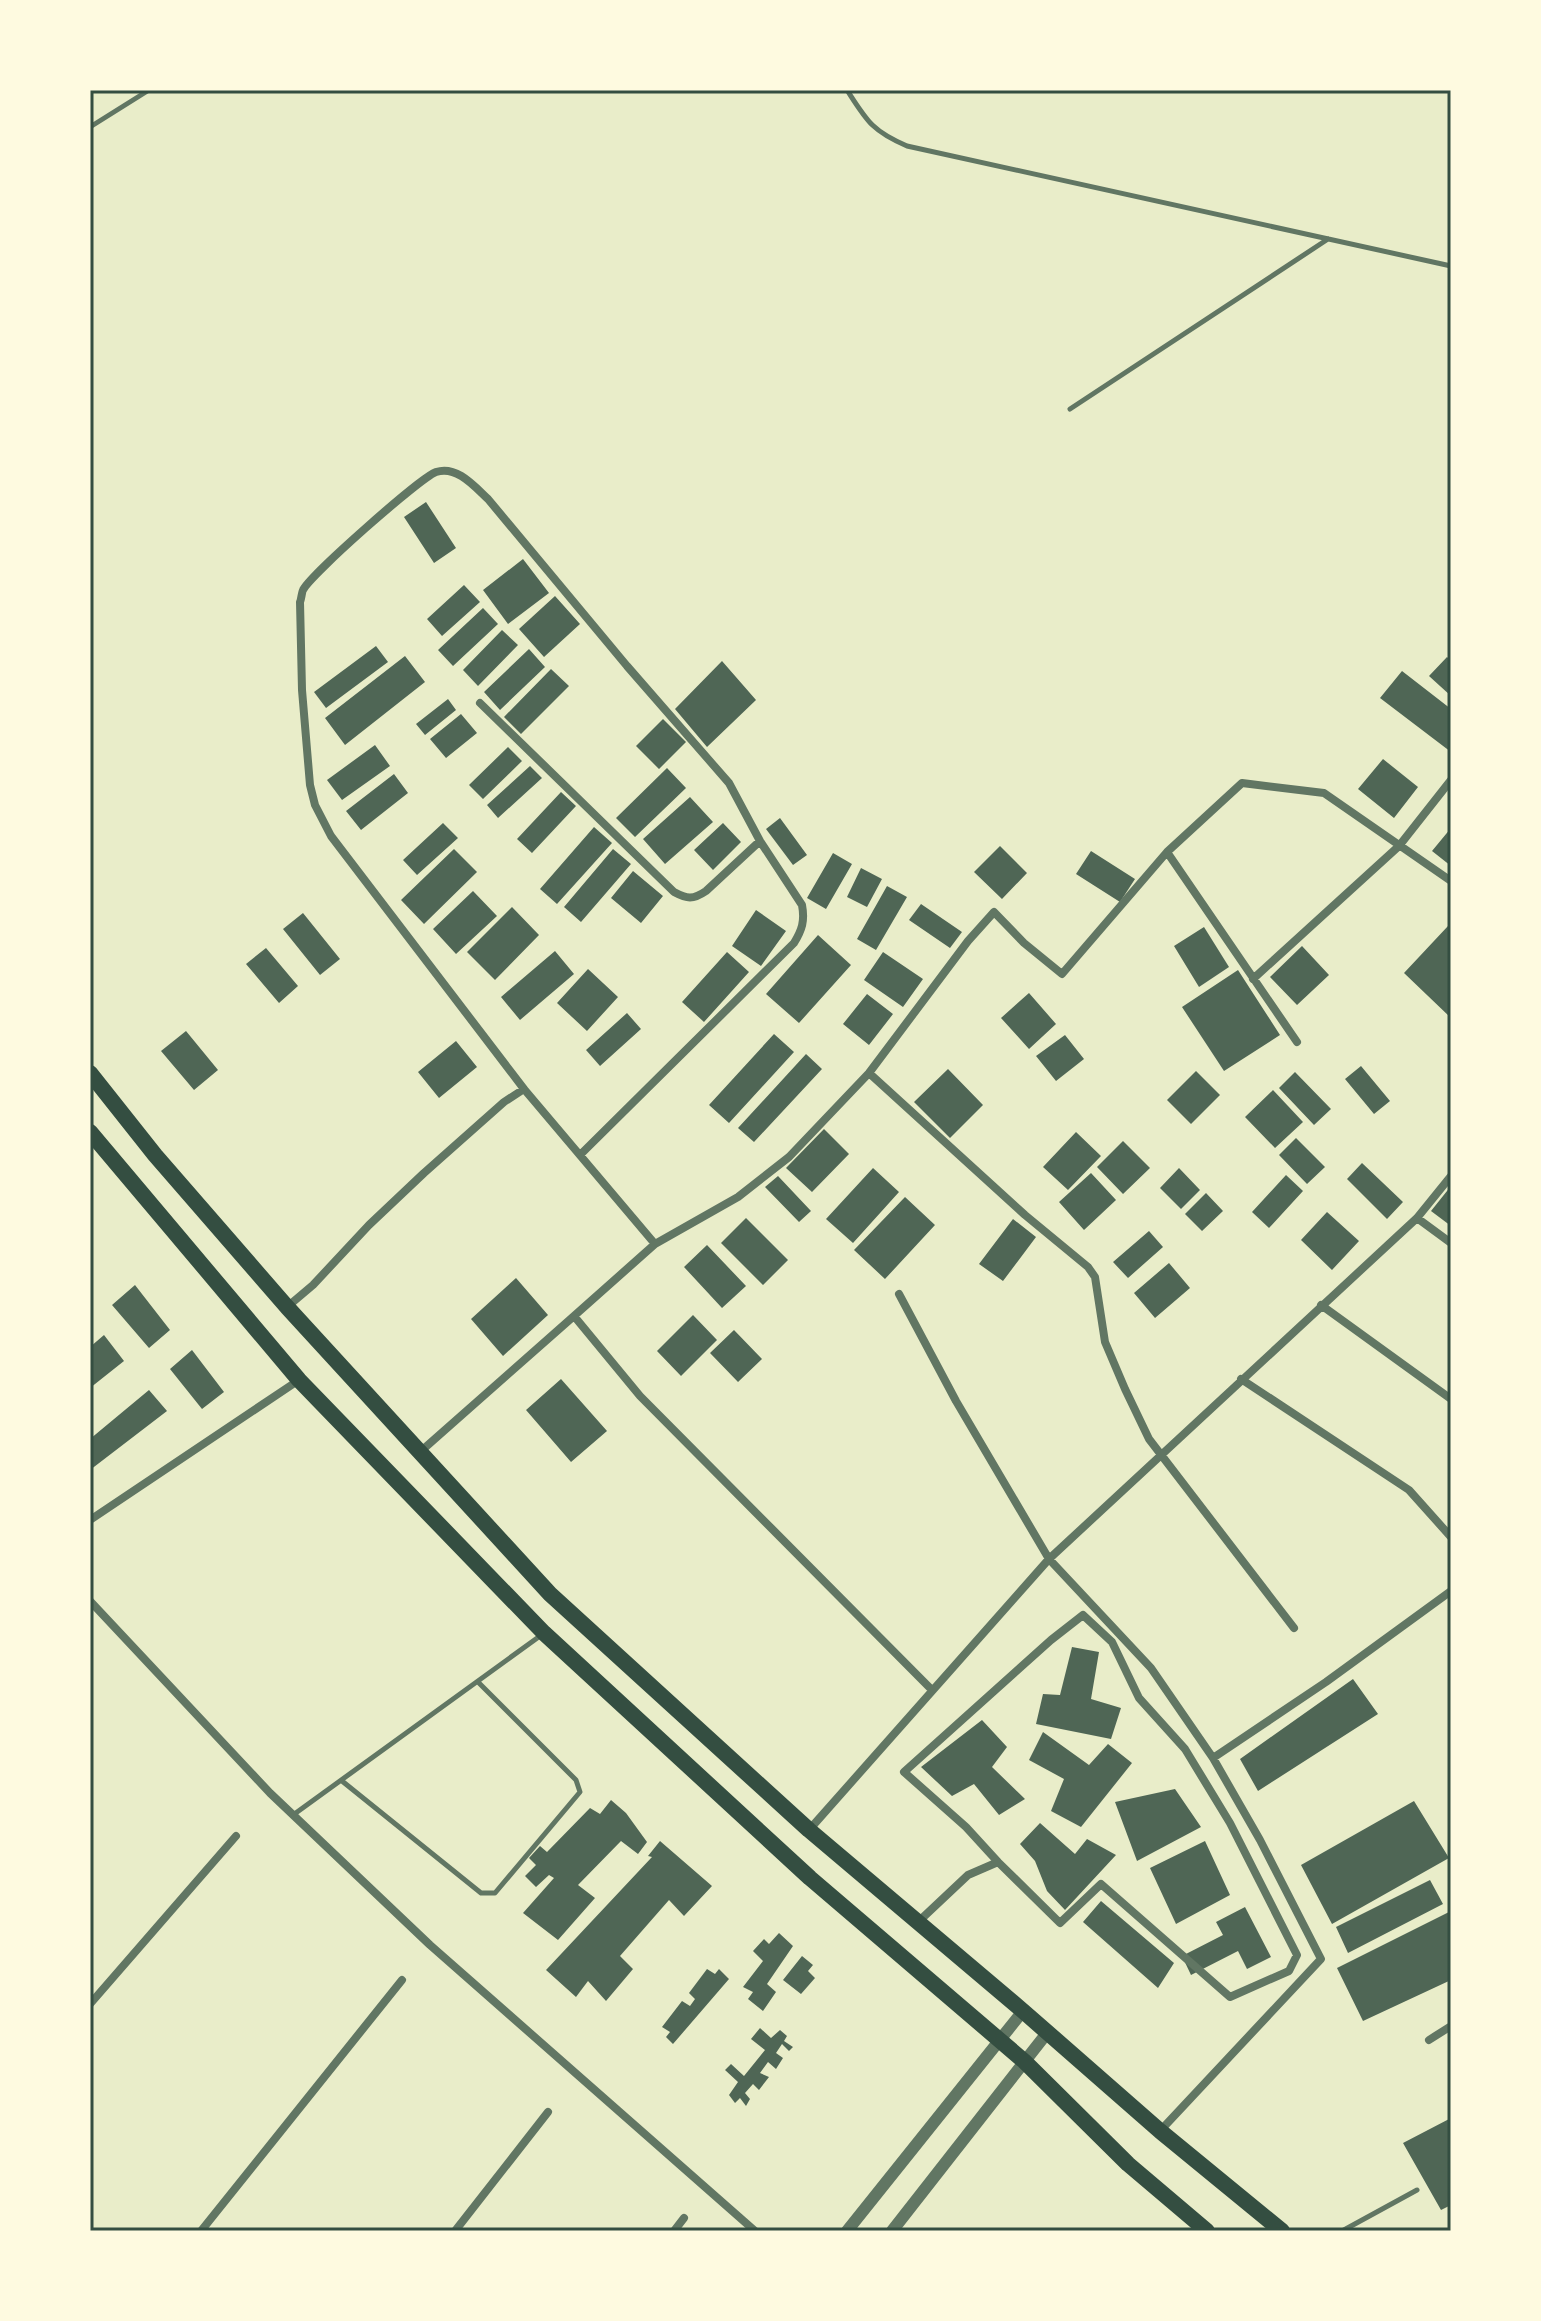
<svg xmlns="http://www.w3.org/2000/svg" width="1541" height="2321" font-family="'Golos Text',sans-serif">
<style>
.building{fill:#4f6655}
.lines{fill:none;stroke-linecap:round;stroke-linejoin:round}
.service{stroke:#617663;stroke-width:5}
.minor{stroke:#617663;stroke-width:8}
.tertiary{stroke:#617663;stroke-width:12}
.primary{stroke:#344e41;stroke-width:16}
.neatline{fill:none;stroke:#344e41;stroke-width:3}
</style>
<rect width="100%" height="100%" fill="#e9edc9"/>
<!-- building -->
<path class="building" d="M426 502 456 548 434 563 404 517Z
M523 559 549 593 508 624 483 590Z
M464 585 480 602 442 636 427 619Z
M555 596 580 624 544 657 519 629Z
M483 608 498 624 453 666 438 650Z
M502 630 518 645 478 686 463 670Z
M376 646 388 662 326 708 314 692Z
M529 649 545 667 500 710 484 692Z
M405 656 425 682 345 745 325 718Z
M1447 657 1451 661V696L1429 676Z
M722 661 756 700 707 747 675 709Z
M551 669 569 686 521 734 504 717Z
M1402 671 1451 709V752L1380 698Z
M448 699 456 710 425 735 416 724Z
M461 714 477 733 446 758 430 739Z
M663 719 686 742 659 769 636 746Z
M375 745 390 766 342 800 327 780Z
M508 747 522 761 483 799 469 785Z
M1383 759 1418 787 1394 818 1358 789Z
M530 766 542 778 498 818 487 805Z
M667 768 686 788 635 837 616 818Z
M394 774 408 793 361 830 346 811Z
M561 792 576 806 532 853 517 839Z
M690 797 713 822 665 864 643 839Z
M780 818 807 855 793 865 766 829Z
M443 823 458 838 417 875 403 860Z
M723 823 741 842 713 870 694 850Z
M594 827 612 843 557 904 540 889Z
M1451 828V866L1432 851Z
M1000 846 1027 873 1002 899 974 872Z
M454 849 477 872 424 924 401 900Z
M613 849 631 864 581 922 564 907Z
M1091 851 1135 879 1120 902 1076 874Z
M833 853 852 864 826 909 807 898Z
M861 868 882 879 867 907 847 897Z
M633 871 663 896 641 923 611 898Z
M887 886 907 897 876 950 857 939Z
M473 891 497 916 456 954 433 929Z
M921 904 962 932 950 948 909 920Z
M512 907 539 935 495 980 467 952Z
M756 910 786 931 761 966 732 946Z
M303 913 340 959 320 975 283 929Z
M1448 926 1451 929V1018L1404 973Z
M1204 927 1229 967 1199 987 1174 946Z
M818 935 851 965 799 1023 766 994Z
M1302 946 1329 975 1297 1005 1270 977Z
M266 948 298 986 279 1003 246 964Z
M555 951 574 974 520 1020 501 997Z
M727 952 749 972 704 1022 682 1002Z
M883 952 923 979 903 1007 864 980Z
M588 969 618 997 587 1031 557 1003Z
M1238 970 1280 1035 1224 1071 1182 1007Z
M1029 993 1056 1024 1029 1049 1001 1018Z
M867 994 893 1014 869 1045 843 1024Z
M627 1013 641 1029 600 1066 586 1050Z
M186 1031 218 1070 194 1090 161 1051Z
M774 1034 794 1052 729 1123 709 1105Z
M1065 1035 1084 1059 1056 1081 1036 1056Z
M456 1041 477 1067 439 1098 418 1072Z
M806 1054 822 1069 754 1142 738 1128Z
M1361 1066 1390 1101 1374 1114 1345 1079Z
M948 1069 983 1105 950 1138 914 1102Z
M1196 1071 1220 1095 1191 1124 1167 1100Z
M1295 1072 1331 1109 1314 1125 1279 1088Z
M1273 1090 1303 1122 1275 1148 1245 1117Z
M824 1129 849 1154 812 1192 786 1168Z
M1076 1132 1101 1156 1068 1190 1043 1167Z
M1296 1138 1325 1167 1307 1184 1279 1155Z
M1123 1141 1150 1168 1123 1194 1097 1167Z
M1362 1163 1403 1202 1387 1219 1347 1179Z
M873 1168 899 1192 853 1243 826 1219Z
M1179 1168 1200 1190 1181 1209 1160 1188Z
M1091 1173 1116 1200 1084 1230 1059 1202Z
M1286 1175 1303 1191 1269 1228 1252 1212Z
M778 1176 811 1211 799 1222 765 1187Z
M1451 1186V1226L1431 1211Z
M1206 1193 1223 1211 1202 1231 1185 1214Z
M905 1197 935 1225 885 1279 854 1250Z
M1327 1212 1359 1241 1332 1270 1301 1240Z
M746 1218 788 1260 763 1285 721 1243Z
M1013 1219 1036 1237 1003 1281 979 1264Z
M1149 1231 1163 1247 1128 1278 1113 1262Z
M707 1245 746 1286 722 1308 684 1267Z
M1169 1263 1190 1288 1155 1318 1134 1293Z
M516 1278 548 1315 503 1356 471 1319Z
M135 1285 170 1330 149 1348 112 1305Z
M693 1315 717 1340 681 1376 657 1351Z
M734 1330 762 1359 738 1382 710 1353Z
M104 1335 124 1361 90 1388V1347Z
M192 1350 224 1392 202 1409 170 1369Z
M561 1379 607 1431 571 1462 526 1410Z
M149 1390 167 1411 90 1470V1439Z
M1072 1647 1099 1652 1091 1699 1121 1708 1111 1739 1036 1724 1043 1694 1060 1695Z
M1353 1679 1378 1714 1258 1791 1240 1759Z
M982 1720 1007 1747 992 1767 1025 1799 999 1815 974 1784 952 1796 921 1767Z
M1043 1732 1089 1765 1108 1744 1132 1763 1081 1827 1051 1811 1064 1779 1029 1760Z
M1175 1789 1201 1827 1137 1861 1115 1802Z
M611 1800 626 1813 647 1842 638 1854 621 1841 578 1885 595 1898 558 1940 523 1913 554 1878 549 1875 536 1887 525 1876 536 1865 529 1858 540 1846 547 1852 590 1808 600 1814Z
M1414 1801 1449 1858 1332 1924 1301 1865Z
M1040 1823 1075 1854 1087 1839 1116 1855 1065 1910 1047 1891 1035 1861 1020 1844Z
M660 1841 712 1886 684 1916 669 1900 620 1956 633 1969 606 2001 588 1981 576 1997 546 1970 652 1857 648 1856Z
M1205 1841 1230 1895 1176 1924 1150 1868Z
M1430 1880 1443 1904 1348 1953 1336 1927Z
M1101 1901 1174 1963 1158 1988 1083 1922Z
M1245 1907 1271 1957 1247 1969 1238 1951 1191 1975 1182 1956 1223 1935 1216 1922Z
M1451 1911V1980L1363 2021 1337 1968Z
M779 1933 793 1946 767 1984 776 1992 763 2011 748 1999 753 1992 743 1987 763 1961 753 1951 764 1939 769 1944Z
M802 1956 813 1965 808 1971 815 1978 801 1994 783 1980Z
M707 1969 715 1974 719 1969 729 1979 673 2044 666 2037 670 2032 662 2027 682 2001 690 2006 695 1999 689 1993Z
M760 2028 771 2038 780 2030 787 2036 784 2041 793 2047 789 2051 782 2044 776 2053 783 2058 776 2069 768 2062 760 2073 769 2077 759 2090 753 2084 745 2093 750 2099 746 2106 740 2098 735 2103 729 2095 738 2082 725 2070 731 2064 744 2076 765 2050 751 2039Z
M1451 2118V2205L1441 2210 1403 2143Z"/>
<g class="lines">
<!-- service -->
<path class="service" d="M847 90C867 121 872 131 907 146L1451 266
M90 127 149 90
M1070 409 1328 239
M342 1781 481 1893H495L580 1792 576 1780 478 1682
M293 1815 540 1636
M1342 2231 1417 2190"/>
<!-- minor -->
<path class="minor" d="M480 703 674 892C687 899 693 900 706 891L760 841
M1167 852 1297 1042
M1253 979 1399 846 1451 780
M869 1073 1025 1215 1088 1267 1095 1277 1105 1342 1125 1389 1149 1439 1294 1628
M524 1089 331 836 315 805 310 785 302 690 300 602C301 601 302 591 303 590 310 575 420 478 436 472 457 465 475 487 488 499L627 666 729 783 760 841 802 905C805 921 802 930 794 943L580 1155
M1417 1218 1451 1243
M899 1294 956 1401 1049 1559 1151 1668 1213 1758 1260 1840 1321 1959 1160 2131
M1321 1305 1451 1399
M287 1307 313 1285 369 1225 424 1173 504 1102 524 1089 655 1244
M574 1316 655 1244 738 1197 789 1157 869 1073 968 941 994 912 1024 943 1062 974 1167 852 1242 783 1324 793 1451 881
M1241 1379 1409 1490 1451 1537
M420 1452 574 1316 640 1396 932 1690
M90 1520 299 1380
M90 1601 270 1793 430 1945 755 2231
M1213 1758 1326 1682 1451 1591
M809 1830 1049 1559 1417 1218 1451 1176
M917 1923 968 1875 998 1862 1060 1923 1101 1884 1230 1997 1289 1971 1297 1955 1230 1823 1185 1749 1139 1698 1112 1642 1083 1615 1051 1640 904 1772 966 1827 998 1862
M90 2004 236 1836
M1429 2040 1451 2026
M201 2231 402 1980
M455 2231 548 2112
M674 2231 684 2218"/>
<!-- tertiary -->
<path class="tertiary" d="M847 2231 1023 2011
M892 2231 1047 2033"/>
<!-- primary -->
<path class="primary" d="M90 1073 155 1155 287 1307 550 1594 809 1830 1023 2011 1160 2131 1282 2231
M90 1132 299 1380 544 1633 810 1878 1024 2061 1128 2164 1207 2231"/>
</g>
<!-- border -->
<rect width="1541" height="2321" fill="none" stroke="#fefae0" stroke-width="184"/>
<rect x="92" y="92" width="1357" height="2137" class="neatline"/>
</svg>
